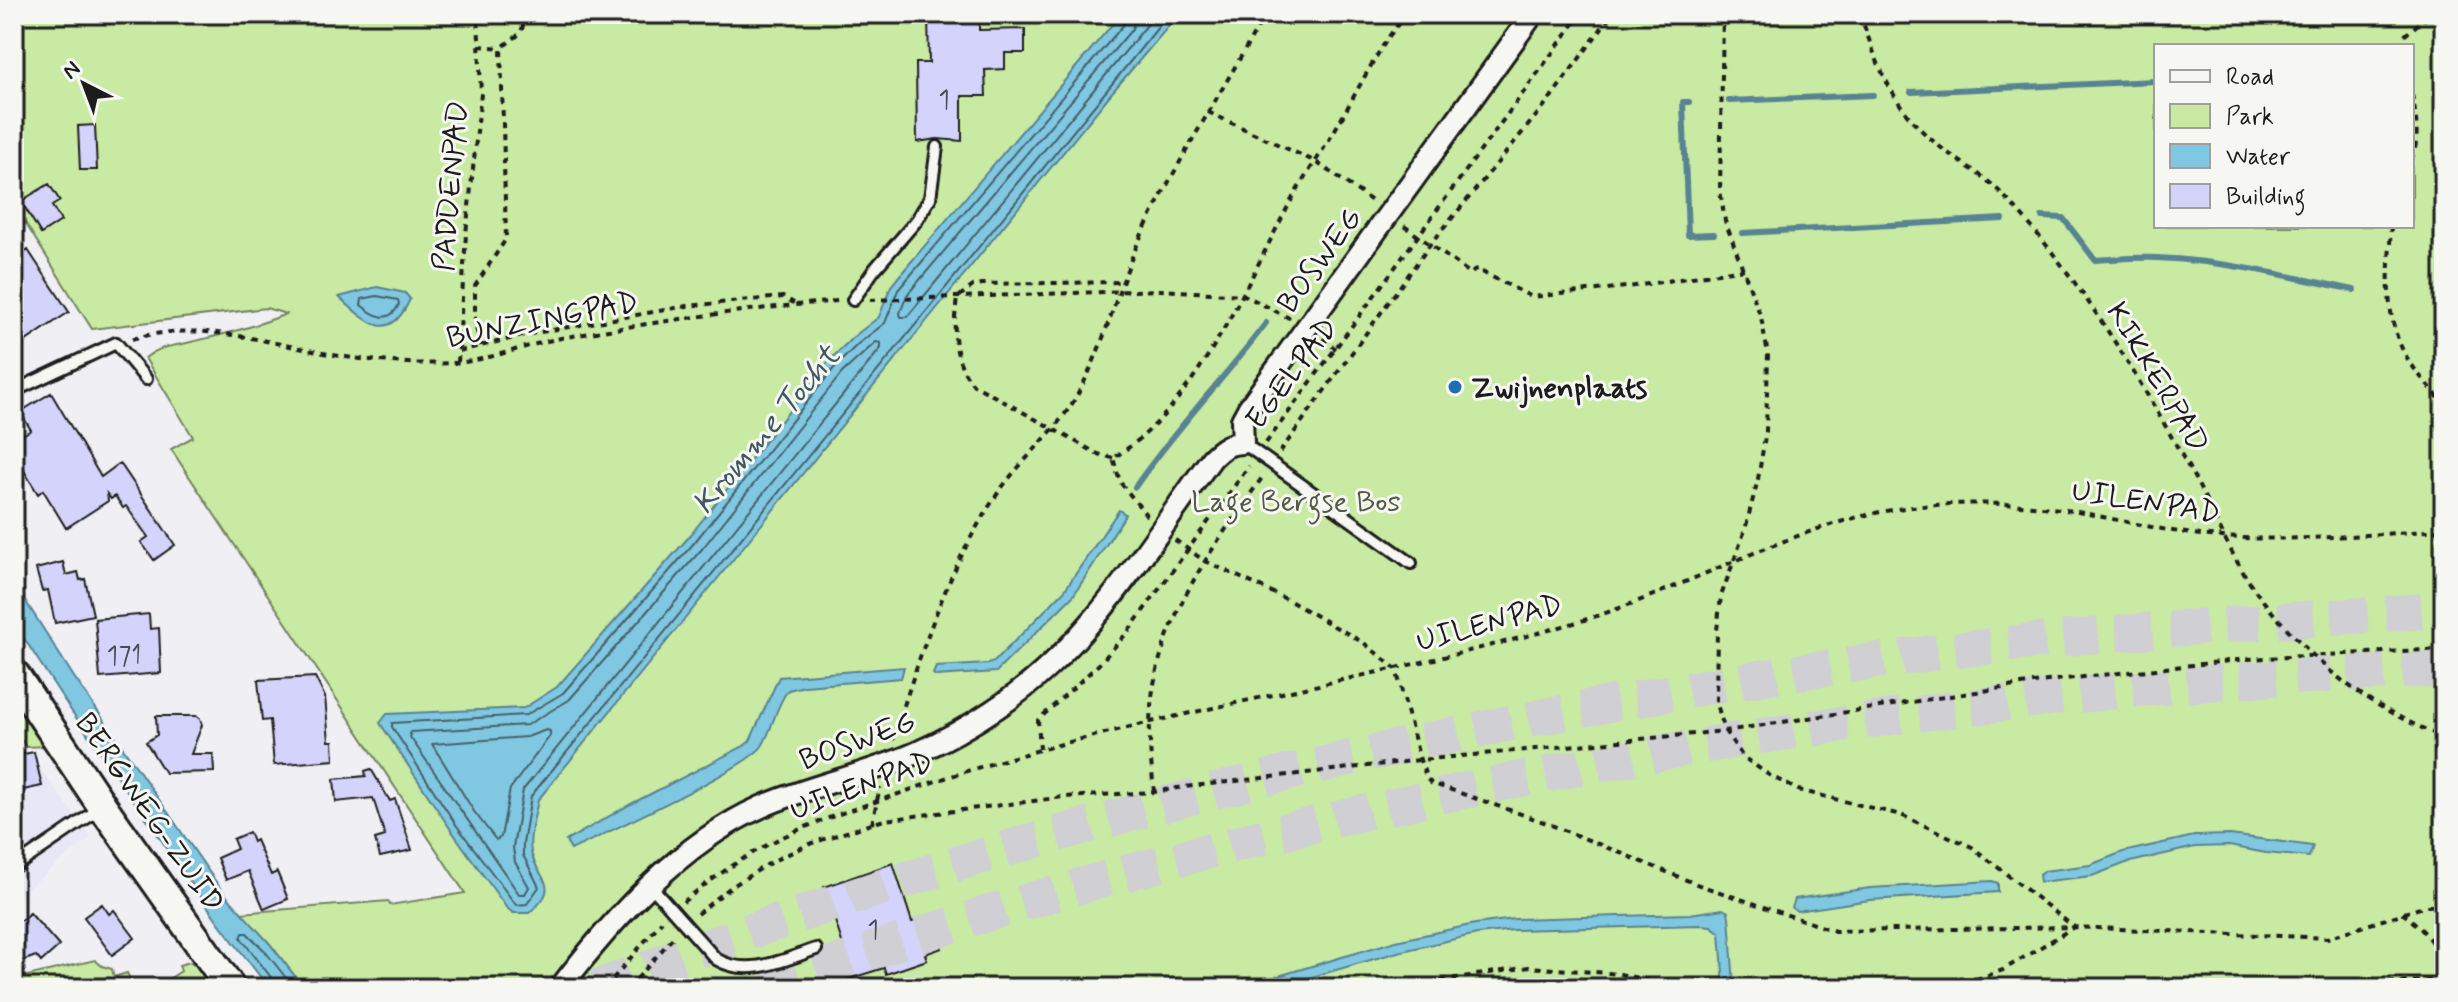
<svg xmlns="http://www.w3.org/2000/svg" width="2458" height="1002" font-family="Mynerve,sans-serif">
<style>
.built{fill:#e7e7f6}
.green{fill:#c9eaa2;stroke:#72835f;stroke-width:2;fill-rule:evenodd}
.water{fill:#80c7e1;stroke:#588392;stroke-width:2}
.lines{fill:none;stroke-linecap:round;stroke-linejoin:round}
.shore{stroke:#44606b;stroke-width:2}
.stream{stroke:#588392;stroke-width:6}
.building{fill:#d4d3fb;stroke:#1c1c1c;stroke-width:2}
.highway-tunnel{stroke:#cfcfd4;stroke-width:36;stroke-dasharray:36 18;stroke-linecap:butt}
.lane-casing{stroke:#1c1c1c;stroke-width:16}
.street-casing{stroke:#1c1c1c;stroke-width:26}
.secondary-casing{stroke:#1c1c1c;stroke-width:34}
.path{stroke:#1c1c1c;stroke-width:4;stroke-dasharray:6 6;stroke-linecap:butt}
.lane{stroke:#f6f6f2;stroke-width:10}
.street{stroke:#f6f6f2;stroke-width:20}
.secondary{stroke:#f6f6f2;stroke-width:28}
.poi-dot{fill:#1f6fb2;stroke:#f6f6f2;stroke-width:3}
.labels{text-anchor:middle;stroke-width:6;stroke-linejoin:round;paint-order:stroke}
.number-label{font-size:26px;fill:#4a4a54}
.street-label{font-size:30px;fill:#1c1c1c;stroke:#f6f6f2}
.poi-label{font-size:30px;font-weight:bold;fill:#1c1c1c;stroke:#f6f6f2;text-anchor:start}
.park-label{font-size:30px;fill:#505a44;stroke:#f6f6f2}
.water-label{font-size:32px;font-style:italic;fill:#3f5861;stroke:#f6f6f2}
</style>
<rect width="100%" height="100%" fill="#efeff4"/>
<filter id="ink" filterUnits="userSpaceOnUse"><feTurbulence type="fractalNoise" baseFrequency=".0125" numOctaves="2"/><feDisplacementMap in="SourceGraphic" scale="16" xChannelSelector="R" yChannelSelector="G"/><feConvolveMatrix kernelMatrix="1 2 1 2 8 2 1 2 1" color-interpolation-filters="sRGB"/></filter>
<g filter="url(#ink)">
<!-- built -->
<path class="built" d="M14 734 91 837 14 899Z"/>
<!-- green -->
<path class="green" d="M14 14H2444V988H304L270 944 240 913 388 901 390 905 465 893 171 449 193 437 145 358C162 345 171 347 191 342 222 335 257 326 286 314L266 308 92 329 14 205ZM2156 46H2412V226H2156Z
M14 698 45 746 26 747 14 730Z
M95 960 102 966 112 969 114 977 127 973 134 988H14V979Z
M190 962 203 967 218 988H162L168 984 166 981 181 971 179 965Z"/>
<!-- water -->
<path class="water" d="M1121 14H1179L1109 96 538 800C535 816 528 837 531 852 537 880 564 885 529 913H513L506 907 451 830 380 723 387 714 524 708 557 687 688 538 829 361 852 338 879 317 891 286 900 275Z
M377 287 405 293 410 299C389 346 367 322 339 297Z
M1119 510 1125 514 1124 517 1073 596 996 672 936 676 933 674 936 667 988 664 994 662 1064 591Z
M14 583 74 677 223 892 270 944 304 988H269L219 923 70 709 14 623Z
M904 667 901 678 805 686 788 690C775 707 773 729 762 746 748 768 603 834 571 850L566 841 631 804 744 746 750 741 779 677Z
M2230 835 2313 846 2309 857 2266 853 2229 846 2195 847 2126 863 2092 876 2040 882 2039 875 2044 871 2090 865 2123 852 2194 836Z
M1992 881 1998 883V892L1870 900 1797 911 1792 908 1795 899 1870 888Z
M1723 909 1728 912 1729 917 1734 984 1724 985 1720 933 1711 926 1700 925 1514 930 1477 934 1398 952 1274 988H1238L1396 941 1475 924 1514 919 1690 914Z"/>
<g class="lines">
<!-- shore -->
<path class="shore" d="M1127 14 1125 23 898 290 885 323 858 344 835 367 694 543 563 693 526 715 392 723V727L457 826 516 905 527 904 539 887 523 855V844L531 796 1169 14
M1137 14 1132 29 907 295 900 313 901 317H907L1156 14
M377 296 398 300 399 304C390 325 374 316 361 305L362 299Z
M876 342 881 343V348L523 790 513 847 515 862 529 887 525 894H519L410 737V732L527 725 569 700 702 549 842 373Z
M546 730 550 731V736L510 789 501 837 496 840 475 813 432 744 527 737Z
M275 988 273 980 241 938 243 933H247L264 950 294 988"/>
<!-- stream -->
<path class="stream" d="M1911 92 2156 81
M1729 101 1873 95
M1689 102H1683L1688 235 1714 234
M2042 217 2063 218 2095 260C2116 259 2137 257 2157 258 2224 261 2289 276 2354 290
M1743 233 2003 219
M1135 487C1175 429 1224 379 1266 323"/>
</g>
<!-- building -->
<path class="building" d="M928 16H961V19H979V30L1025 29V53H1005V69L985 70 986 96H962V141L937 139 917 142 916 63H929Z
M95 125 97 170H80L78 126Z
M49 184 60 201 52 206 61 221 41 234 21 201Z
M28 250 69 312 14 349V260Z
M51 393 101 477 120 463 175 545 154 560 141 542 148 537 126 506 123 508 115 496 111 499 107 494 108 501 66 528 43 490 38 494 14 454V440L31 430 20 412Z
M63 562 66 575 78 572 80 580 85 579 93 615 55 623 48 590 42 591 36 569Z
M149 614 150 629 159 628 161 673 100 678 95 619Z
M315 677 325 697 329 741H333L334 760 274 765 270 720 262 721 258 680Z
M156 716H196L200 719 202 725 191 754H213L214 772 165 773 146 742 157 735Z
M34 752 42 786 14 792V756Z
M371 769 390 801 395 799 412 850 380 857 375 839 385 836 373 798 336 802 334 779 366 776 365 771Z
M249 832 253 842 256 840 271 875 277 872 288 899 264 909 248 871 226 880 217 858 237 849 233 839Z
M893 863 912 922 932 916 942 948 925 954 927 960 886 974 884 968 842 981 831 949 843 945 824 887Z
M102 904 109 914 114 910 135 938 112 955 84 917Z
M30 913 59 946 41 962 36 956 14 964V926Z"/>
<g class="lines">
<!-- highway-tunnel -->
<path class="highway-tunnel" d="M596 988C1029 822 1482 711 1941 652 2108 631 2276 621 2444 610
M765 988C1227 821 1730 721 2220 682 2295 676 2369 673 2444 669"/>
<!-- lane casing -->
<g class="lane-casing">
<path id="lane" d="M853 300 874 270 917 220 930 198 937 147
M14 391 116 343 146 379
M1243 443 1411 563
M14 867 101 808
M650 885 716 959C747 978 784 960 816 949"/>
</g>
<!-- street casing -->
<g class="street-casing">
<path id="street" d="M560 988C612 920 680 843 761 807 811 785 866 775 916 753 943 741 970 726 995 709 1088 649 1148 545 1212 458 1222 448 1229 443 1243 443L1242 420 1249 407 1533 14"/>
</g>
<!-- secondary casing -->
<g class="secondary-casing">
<path id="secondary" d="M14 674 103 807 231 988"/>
</g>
<!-- path -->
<path class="path" d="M1723 14 1720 190 1725 221 1761 317 1768 354 1766 431 1758 479 1745 530 1721 596 1717 630 1716 701 1725 731 1743 757 1769 775 1798 790 1901 815 1972 847 2074 927 2003 970 1951 988
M1860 14C1879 69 1893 109 1939 146 1960 163 1984 175 2002 194 2077 272 2143 384 2195 479 2214 514 2229 552 2252 586 2266 606 2285 627 2303 645 2340 685 2393 718 2444 737
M479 46 501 48
M2399 46 2404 36 2430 14
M2412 95C2416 115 2420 139 2412 158
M1208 112 1316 162 1372 201
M1404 226 1471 274 1476 269 1532 297 1635 286 1744 269
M2391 226C2389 265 2384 307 2400 344 2409 366 2429 386 2444 404
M870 300 1161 290 1244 295 1291 319
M132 339C204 318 275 346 346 357 382 362 419 365 455 363 490 360 526 345 561 338 653 322 745 309 838 301
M1322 339 1336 349
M481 346 475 324V286L506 239 501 48 521 33 526 14
M459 351 535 333 687 306 783 297 794 303
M458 362 466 234 481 94 478 14
M1266 443 1581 14
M1280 452 1430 245 1549 100 1612 14
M1113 458 1098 454 974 385C952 362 953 327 957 298L973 286 982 284 1121 282
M1147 516 1120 482 1113 458C1196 409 1246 283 1291 201 1304 177 1320 156 1333 133 1357 93 1376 50 1406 14
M1175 540 1203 560 1288 600 1364 643 1396 669 1420 760 1427 779 1431 783 1544 822 1699 885 1835 931 2074 927 2327 938 2426 906 2444 905
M14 575 24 569
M14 640 21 651
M893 740C919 658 946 571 994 499 1019 460 1059 431 1080 390 1108 338 1119 279 1146 226 1182 153 1226 85 1265 14
M1040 749 1038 720 1099 664 1127 633 1249 466
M1154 792C1152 770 1149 747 1150 724 1152 627 1210 551 1264 475
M872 824 880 787
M683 902C709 881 737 861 767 845 810 822 858 808 904 792 1121 715 1353 687 1574 623 1683 592 1793 523 1904 508 1962 501 2020 502 2078 512 2126 521 2174 534 2223 537 2297 542 2371 534 2444 530
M2402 913C2422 927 2435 943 2444 966
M697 914 731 887 773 861 812 843 884 820 1064 797 1154 792 1184 787 1420 760 1725 731 2047 681 2247 659 2444 649
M605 988 662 921
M629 988 676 934
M1418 988 1437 981 1529 967 1620 974 1681 988
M2269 988 2444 980"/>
<!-- lane -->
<use href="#lane" class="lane"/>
<!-- street -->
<use href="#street" class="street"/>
<!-- secondary -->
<use href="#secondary" class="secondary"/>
</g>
</g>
<!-- markers -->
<circle class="poi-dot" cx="1455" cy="387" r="8"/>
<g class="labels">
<!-- number labels -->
<g class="number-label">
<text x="944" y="108">1</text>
<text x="124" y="664">171</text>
<text x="873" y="938">1</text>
</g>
<!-- street labels -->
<g class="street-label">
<text transform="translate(450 186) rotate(-85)" y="10">PADDENPAD</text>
<text transform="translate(1319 260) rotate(-54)" y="10">BOSWEG</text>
<text transform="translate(542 319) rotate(-11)" y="10">BUNZINGPAD</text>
<text transform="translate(1291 373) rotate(-53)" y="10">EGELPAD</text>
<text transform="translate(2158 377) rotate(59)" y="10">KIKKERPAD</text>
<text transform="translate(2146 501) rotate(9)" y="10">UILENPAD</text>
<text transform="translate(1489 622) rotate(-15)" y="10">UILENPAD</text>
<text transform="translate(857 740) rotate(-20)" y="10">BOSWEG</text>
<text transform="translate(861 785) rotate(-20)" y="10">UILENPAD</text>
<text transform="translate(150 812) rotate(55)" y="10">BERGWEG-ZUID</text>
</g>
<!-- poi labels -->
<g class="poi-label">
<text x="1471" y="397">Zwijnenplaats</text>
</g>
<!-- park labels -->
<g class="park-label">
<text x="1296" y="511">Lage Bergse Bos</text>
</g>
<!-- water labels -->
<g class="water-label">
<text transform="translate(765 429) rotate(-50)" y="11">Kromme Tocht</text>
</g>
</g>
<!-- margin -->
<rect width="2458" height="1002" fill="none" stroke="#f6f6f2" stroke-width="48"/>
<rect x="24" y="24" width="2410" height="954" fill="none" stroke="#1c1c1c" stroke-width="3" filter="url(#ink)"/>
<!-- legend -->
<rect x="2154" y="44" width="260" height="184" fill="#f6f6f2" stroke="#9f9f9c" stroke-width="2"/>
<rect x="2170" y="70" width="40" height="12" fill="#f6f6f2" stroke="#9f9f9c" stroke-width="2"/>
<text x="2226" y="84" font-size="24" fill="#1c1c1c">Road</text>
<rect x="2170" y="104" width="40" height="24" fill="#c9eaa2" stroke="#9f9f9c" stroke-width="2"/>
<text x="2226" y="124" font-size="24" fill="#1c1c1c">Park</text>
<rect x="2170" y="144" width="40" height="24" fill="#80c7e1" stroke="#9f9f9c" stroke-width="2"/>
<text x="2226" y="164" font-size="24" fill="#1c1c1c">Water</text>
<rect x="2170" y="184" width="40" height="24" fill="#d4d3fb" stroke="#9f9f9c" stroke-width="2"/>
<text x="2226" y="204" font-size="24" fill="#1c1c1c">Building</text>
<!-- north arrow -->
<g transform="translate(84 84) rotate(318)" stroke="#f6f6f2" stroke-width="6" paint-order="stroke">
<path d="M0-6L14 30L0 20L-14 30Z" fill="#1c1c1c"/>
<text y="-12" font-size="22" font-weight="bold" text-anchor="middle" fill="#1c1c1c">N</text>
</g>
</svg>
